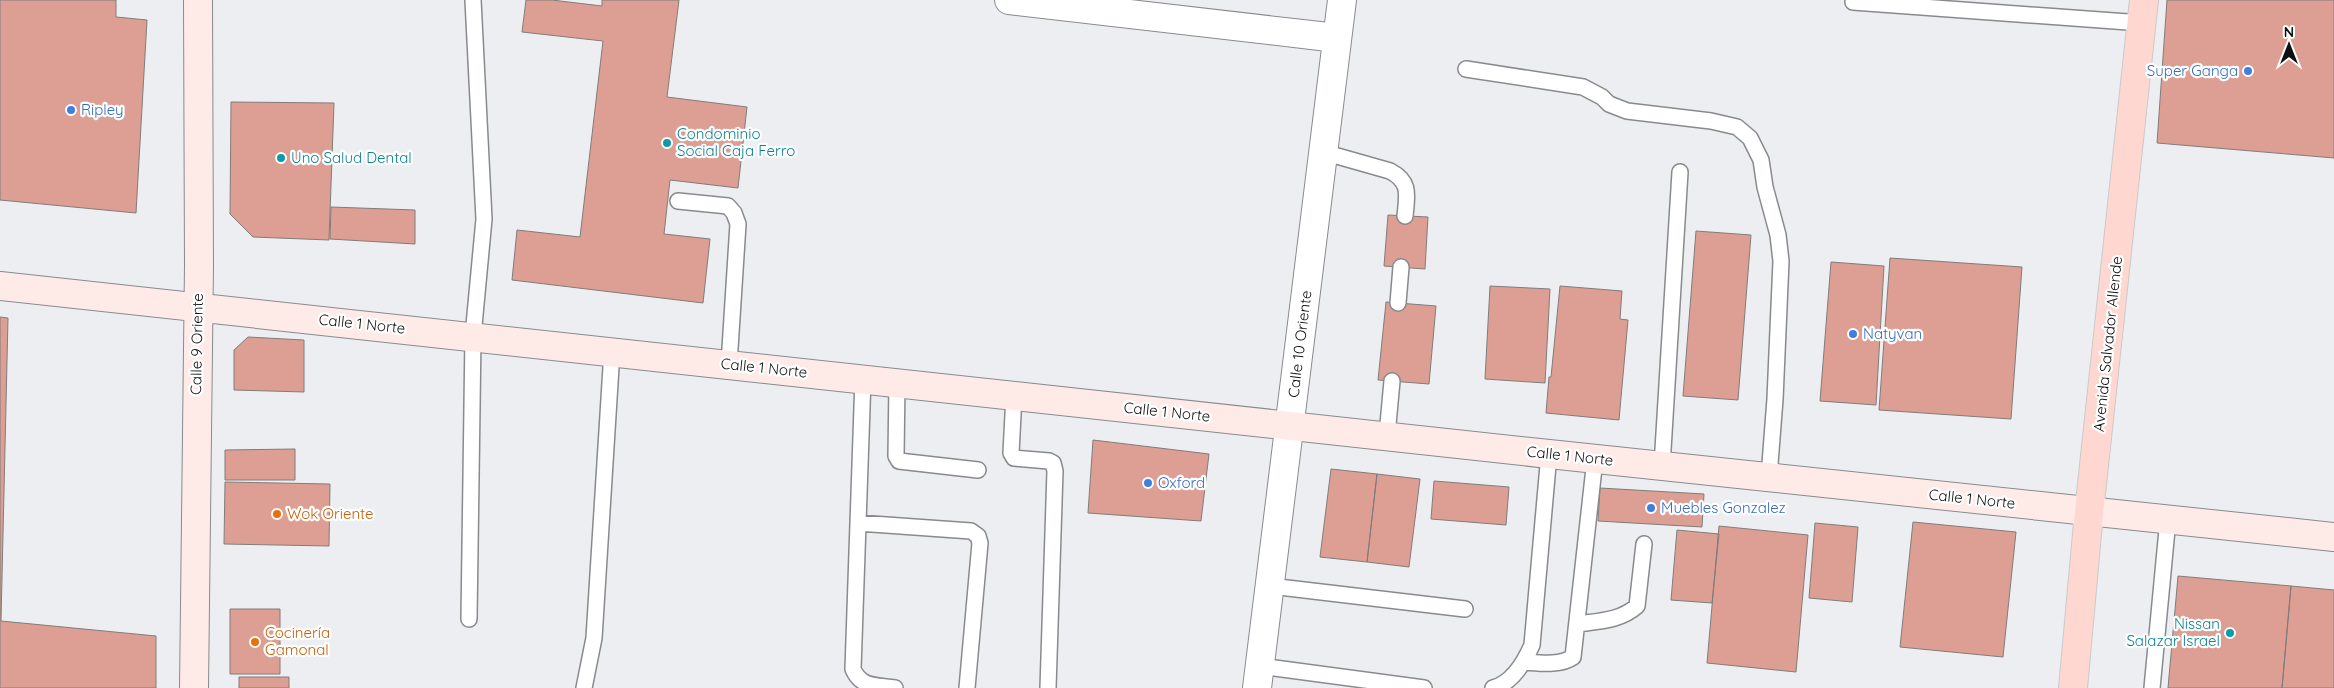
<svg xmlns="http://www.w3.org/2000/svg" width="2334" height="688" font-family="Quicksand,sans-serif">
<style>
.building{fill:#dd9f93;stroke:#807c7b}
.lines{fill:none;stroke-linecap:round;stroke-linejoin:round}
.lane-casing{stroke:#898a8d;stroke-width:18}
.street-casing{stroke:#898a8d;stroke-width:30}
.secondary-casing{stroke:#898a8d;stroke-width:30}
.primary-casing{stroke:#cacaca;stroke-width:30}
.lane{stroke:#fff;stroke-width:15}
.street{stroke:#fff;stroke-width:28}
.secondary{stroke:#feebe8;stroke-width:28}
.primary{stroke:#fed7d1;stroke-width:28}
.shop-dot{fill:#3f7fe0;stroke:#fff;stroke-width:2}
.culture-dot{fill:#0f9aa8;stroke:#fff;stroke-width:2}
.food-dot{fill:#e8710a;stroke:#fff;stroke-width:2}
.labels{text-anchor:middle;stroke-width:4.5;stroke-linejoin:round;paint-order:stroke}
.shop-label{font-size:15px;fill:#366cbe;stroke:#fff;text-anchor:start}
.culture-label{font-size:15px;fill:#0d838f;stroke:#fff;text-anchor:start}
.street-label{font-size:15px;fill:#0e0f10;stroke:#fff}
.food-label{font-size:15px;fill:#c56008;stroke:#fff;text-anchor:start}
</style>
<rect width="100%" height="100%" fill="#edeef1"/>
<!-- building -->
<path class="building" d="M0 0H116V17L147 20 136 213 0 200Z
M526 0H552L602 6V0H679L667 97 747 107 738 188 670 180 664 234 710 239 703 303 512 280 517 230 580 237 603 41 522 32Z
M2167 0H2334V158L2157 143Z
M231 102 334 103 329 240 253 237 230 214Z
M331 207 415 210V244L330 239Z
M1388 215 1428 217 1425 269 1384 266Z
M1696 231 1751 235 1738 400 1683 396Z
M1890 258 2022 267 2011 419 1879 410Z
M1831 262 1884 266 1876 405 1820 401Z
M1490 286 1550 289 1545 383 1485 379Z
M1560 286 1622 291 1620 319 1628 320 1619 420 1546 413 1549 377H1551Z
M1386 302 1436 306 1429 384 1378 380Z
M0 317 8 318 1 621 156 636V688H0Z
M248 337 304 340V392L234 390V350Z
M1093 440 1209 454 1201 521 1088 513Z
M295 449V480H225V450Z
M1331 469 1377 474 1367 562 1320 557Z
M1377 474 1420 479 1409 567 1367 562Z
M1434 481 1509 487 1506 525 1431 519Z
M225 482 330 484 329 546 224 544Z
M1600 488 1704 494 1702 527 1598 521Z
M1913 522 2016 532 2003 657 1900 647Z
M1815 523 1858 527 1852 602 1809 598Z
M1719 526 1808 535 1796 672 1707 663Z
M1677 530 1719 534 1712 603 1671 600Z
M2178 576 2291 586 2282 688H2168Z
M2291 586 2334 590V688H2282Z
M230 609H280V674H230Z
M239 677H289V688H239Z"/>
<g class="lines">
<!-- lane casing -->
<g class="lane-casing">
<path id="lane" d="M1853 2 2142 23
M1466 69 1583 87 1602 97 1609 104 1627 111 1711 121 1737 127 1750 138 1761 160 1765 187 1778 235 1781 261 1775 399 1769 477
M1323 152 1390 171C1411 182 1407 195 1405 216
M678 201 728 206 734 213 738 224 729 364
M1398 303 1401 267
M863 378 853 669C861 688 876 685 895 688
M897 382 896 456 899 461 978 470
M1014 395 1011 453 1014 458 1049 461 1053 463 1055 471 1048 688
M1387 435 1392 381
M1662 466 1680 172
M858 523 971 531 978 536 980 543 967 688
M1270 586 1465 609
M469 619 473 336 484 219 473 0
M1577 624C1599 621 1620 621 1637 606L1644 544
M1525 662C1540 663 1560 666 1573 657L1595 459
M1260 666 1424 688
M584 688 594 638 612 351
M1493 688C1512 683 1525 661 1532 645L1549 454
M2152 688 2168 519"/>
</g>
<!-- street casing -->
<g class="street-casing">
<path id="street" d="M1009 0 1337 38
M1257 688 1342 0"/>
</g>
<!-- secondary casing -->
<g class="secondary-casing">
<path id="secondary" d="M0 286 1549 454 2334 537
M194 688 199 265 198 0"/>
</g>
<!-- primary casing -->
<g class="primary-casing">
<path id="primary" d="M2073 688 2089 512 2144 0"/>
</g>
<!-- lane -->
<use href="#lane" class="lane"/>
<!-- street -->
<use href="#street" class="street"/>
<!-- secondary -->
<use href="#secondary" class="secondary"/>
<!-- primary -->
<use href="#primary" class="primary"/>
</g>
<!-- markers -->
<g class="shop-dot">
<circle cx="2248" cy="71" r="5"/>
<circle cx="71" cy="110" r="5"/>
<circle cx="1853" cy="334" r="5"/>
<circle cx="1148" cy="483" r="5"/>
<circle cx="1651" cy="508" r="5"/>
</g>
<g class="culture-dot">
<circle cx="667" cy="143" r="5"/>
<circle cx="281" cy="158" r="5"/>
<circle cx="2230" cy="633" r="5"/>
</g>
<g class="food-dot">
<circle cx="277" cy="514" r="5"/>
<circle cx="255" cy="642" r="5"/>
</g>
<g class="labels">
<!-- shop labels -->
<g class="shop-label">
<text x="2238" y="76" text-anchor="end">Super Ganga</text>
<text x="81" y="115">Ripley</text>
<text x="1863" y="339">Natyvan</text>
<text x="1158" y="488">Oxford</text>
<text x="1661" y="513">Muebles Gonzalez</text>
</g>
<!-- culture labels -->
<g class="culture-label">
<text x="677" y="139">Condominio<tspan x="677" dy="17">Social Caja Ferro</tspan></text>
<text x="291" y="163">Uno Salud Dental</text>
<text x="2220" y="629" text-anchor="end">Nissan<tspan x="2220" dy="17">Salazar Israel</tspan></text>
</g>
<!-- street labels -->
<g class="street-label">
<text transform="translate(362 324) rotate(6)" y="5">Calle 1 Norte</text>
<text transform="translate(197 344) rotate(-89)" y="5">Calle 9 Oriente</text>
<text transform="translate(1300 344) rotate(-83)" y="5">Calle 10 Oriente</text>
<text transform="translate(2108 344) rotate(-84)" y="5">Avenida Salvador Allende</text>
<text transform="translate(764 368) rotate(6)" y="5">Calle 1 Norte</text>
<text transform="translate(1167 412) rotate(6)" y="5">Calle 1 Norte</text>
<text transform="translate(1570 456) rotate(6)" y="5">Calle 1 Norte</text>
<text transform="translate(1972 499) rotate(6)" y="5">Calle 1 Norte</text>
</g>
<!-- food labels -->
<g class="food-label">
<text x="287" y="519">Wok Oriente</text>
<text x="265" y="638">Cocinería<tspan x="265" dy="17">Gamonal</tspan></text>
</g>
</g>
<!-- north arrow -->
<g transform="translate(2289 45)" stroke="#ffffff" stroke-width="4" paint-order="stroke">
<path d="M0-4L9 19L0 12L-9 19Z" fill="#0e0f10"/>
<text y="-8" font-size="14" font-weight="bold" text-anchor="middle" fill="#0e0f10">N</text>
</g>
</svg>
